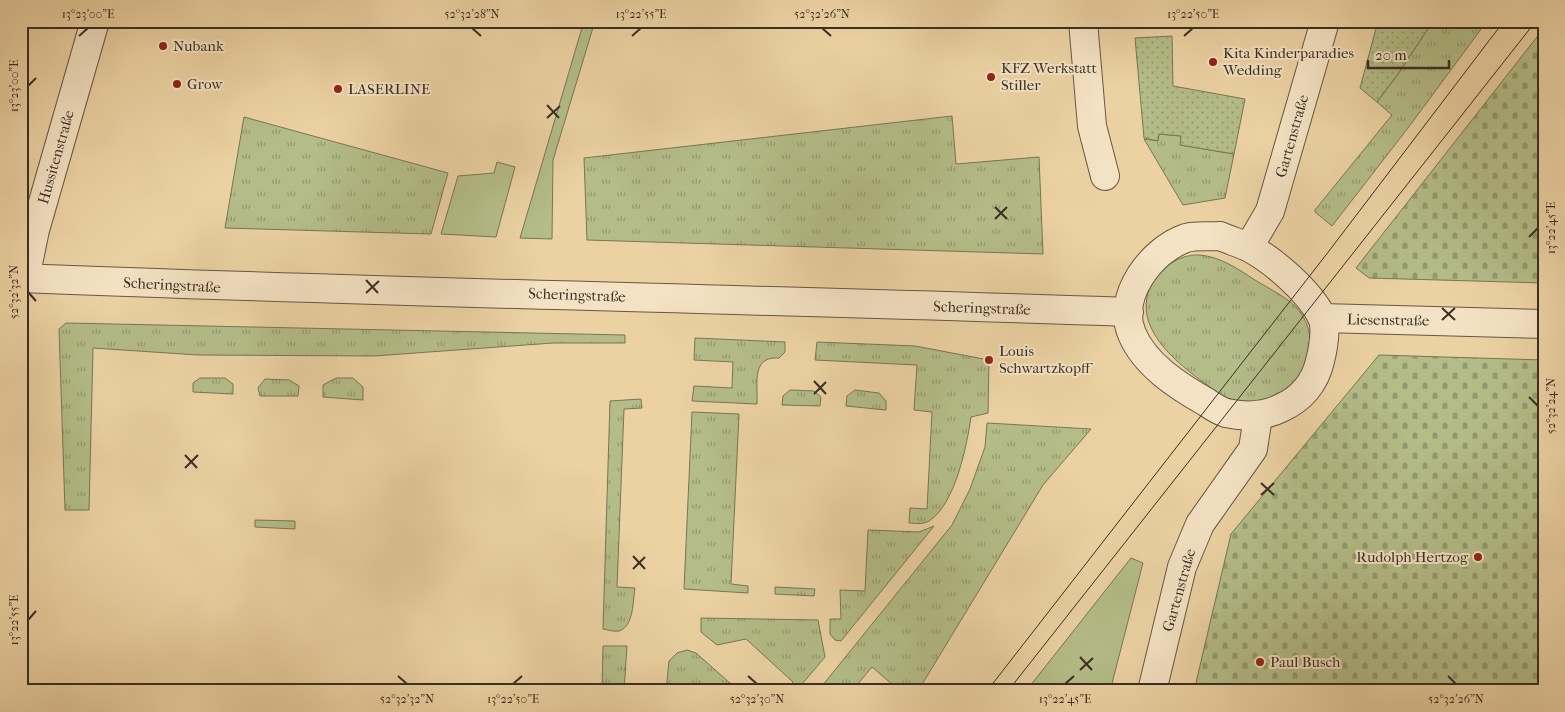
<svg xmlns="http://www.w3.org/2000/svg" width="1565" height="712" font-family="'IM FELL French Canon',serif">
<style>
.grass{fill:url(#grass-tufts);stroke:#777656}
.cemetery{fill:url(#cemetery-stones);stroke:#777656}
.park{fill:url(#park-dots);stroke:#777656}
.garden{fill:#b4bd88;stroke:#777656}
.lines{fill:none;stroke-linecap:round;stroke-linejoin:round}
.minor-casing{stroke:#665744;stroke-width:30}
.tertiary-casing{stroke:#665744;stroke-width:30}
.minor{stroke:#f3e2c3;stroke-width:28}
.tertiary{stroke:#f3e2c3;stroke-width:28}
.tram{stroke:#3a2e24;stroke-width:1}
.ticks{fill:none;stroke:#3a2e24;stroke-width:2}
.poi-dot{fill:#8f2418;stroke:#f3e2c3;stroke-width:2}
.labels{text-anchor:middle;stroke-width:4;stroke-linejoin:round;paint-order:stroke}
.poi-label{font-size:15px;fill:#3a2e24;stroke:#f3e2c3;text-anchor:start}
.street-label{font-size:15px;fill:#3a2e24;stroke:#f3e2c3}
.neatline{fill:none;stroke:#3a2e24;stroke-width:2}
.ticks-label{font-size:12px;text-anchor:middle;fill:#3a2e24}
</style>
<defs>
<pattern id="grass-tufts" width="24" height="20" patternUnits="userSpaceOnUse" patternTransform="scale(1.25)"><rect width="24" height="20" fill="#b4bd88"/><path d="M3 7l-1-3M5 7V3M7 7l1-3M15 17l-1-3M17 17v-4M19 17l1-3" fill="none" stroke="#939a6f"/></pattern>
<pattern id="cemetery-stones" width="16" height="16" patternUnits="userSpaceOnUse" patternTransform="scale(1.25)"><rect width="16" height="16" fill="#b4bd88"/><path d="M2 7V4a2 2 0 0 1 4 0v3zM10 15v-3a2 2 0 0 1 4 0v3z" fill="#939a6f"/></pattern>
<pattern id="park-dots" width="8" height="8" patternUnits="userSpaceOnUse" patternTransform="scale(1.25)"><rect width="8" height="8" fill="#b4bd88"/><path d="M2 2h.1M6 6h.1" fill="none" stroke="#939a6f" stroke-width="1.8" stroke-linecap="round"/></pattern>
</defs>
<rect width="100%" height="100%" fill="#ecd2a3"/>
<filter id="stains"><feTurbulence type="fractalNoise" baseFrequency=".004" numOctaves="4"/><feColorMatrix values="0 0 0 0 .2 0 0 0 0 .09 0 0 0 0 .02 0 0 0 .5 -.17"/></filter>
<radialGradient id="worn" r=".72"><stop offset=".6" stop-color="#630" stop-opacity="0"/><stop offset="1" stop-color="#630" stop-opacity=".3"/></radialGradient>
<!-- grass -->
<path class="grass" d="M1433 21H1487L1408 128 1332 226 1315 212V210L1392 115 1377 102 1398 74Z
M952 116 956 164 1039 157 1043 254 587 240 584 158Z
M244 117 448 173 431 234 225 228Z
M1159 134 1181 136V145L1234 154 1225 198 1183 205 1144 139 1158 141Z
M1200 255C1221 257 1238 269 1255 280 1268 288 1285 296 1296 307 1330 344 1297 402 1251 403 1241 404 1230 399 1222 395 1186 371 1120 326 1157 276 1168 263 1183 254 1200 255Z
M66 323 625 335V343H553L374 356 198 355 93 348 89 510H65L59 329Z
M695 338 785 342V352L779 358C751 356 758 383 757 404L692 401 694 386 732 388 733 362 694 360Z
M817 342 915 346 989 360 988 413 971 417C967 445 955 505 929 521 922 525 916 523 909 523L910 508 927 509 932 412 914 410 917 365 815 360Z
M200 378H225L233 384V394L193 392V383Z
M336 378H353L363 387V400L323 397V385Z
M265 379 289 380 299 386 298 396H260L258 388Z
M790 390 814 391 821 397 820 406 782 405 783 396Z
M855 390 879 393 886 401V410L846 406 847 396Z
M641 399 642 408 624 409 617 587 635 588C633 599 634 627 619 631 615 632 608 630 603 629L610 401Z
M692 412 739 414 731 584 748 586V593L684 589Z
M987 423 1091 429 1043 485 918 691H900L872 667 852 691H818L952 525 970 489 985 447Z
M255 520 295 521V529L255 527Z
M934 526 841 641 835 640 830 634V619H841L840 590 865 591 868 530 919 532Z
M775 587 815 589 814 596 775 594Z
M701 618 818 620 825 657 796 691H785L793 682 746 639 717 645 701 632Z
M603 646H627L624 691H602Z
M687 650 696 653 739 691H666L669 661 677 653Z"/>
<!-- cemetery -->
<path class="cemetery" d="M1544 28V283L1369 278 1356 268Z
M1379 355 1544 360V691H1194L1231 534Z"/>
<!-- park -->
<path class="park" d="M1378 21H1433L1398 74 1377 102 1360 88Z
M1172 36 1173 86 1245 99 1234 154 1180 145 1181 136 1159 134 1158 141 1144 138 1135 38Z"/>
<!-- garden -->
<path class="garden" d="M584 21H595L553 160 552 239 520 238Z
M497 162 515 167 496 237 441 234 458 176 494 173Z
M1131 558 1143 563 1110 691H1026Z"/>
<g class="lines">
<!-- minor casing -->
<g class="minor-casing">
<path id="minor" d="M1083 21 1092 126 1105 176
M25 278 35 230 95 21
M1152 691 1182 567 1200 524 1253 449 1258 416"/>
</g>
<!-- tertiary casing -->
<g class="tertiary-casing">
<path id="tertiary" d="M1220 236C1229 240 1239 243 1248 247 1273 260 1309 291 1322 317 1327 328 1323 350 1320 361 1315 383 1301 399 1281 408 1263 417 1245 417 1226 413 1219 411 1212 406 1206 402 1178 386 1145 365 1132 334 1116 297 1151 250 1186 238 1196 235 1209 237 1220 236Z
M1249 247 1270 211 1325 21
M21 278C390 293 760 299 1129 312
M1322 318 1544 324"/>
</g>
<!-- minor -->
<use href="#minor" class="minor"/>
<!-- tertiary -->
<use href="#tertiary" class="tertiary"/>
<!-- tram -->
<path class="tram" d="M987 691 1329 251 1504 21
M1008 691 1536 21"/>
</g>
<!-- ticks -->
<path class="ticks" d="M472 28 481 36M822 28 831 36M79 36 88 28M632 36 641 28M1184 36 1193 28M28 86 36 78M547 105 559 118M547 118 560 106M995 207 1007 219M995 219 1007 207M1529 237 1538 228M366 280 378 293M28 292 36 301M366 293 379 281M1442 308 1455 320M1442 320 1455 308M814 381 826 394M814 394 826 382M1529 397 1538 406M185 455 197 468M185 468 198 455M1261 483 1274 495M1261 495 1274 483M633 556 645 569M633 569 645 557M28 620 36 611M1080 657 1092 670M1080 670 1093 658M398 676 407 684M748 676 757 684M1448 676 1456 684M513 684 522 676M1065 684 1074 676"/>
<!-- markers -->
<g class="poi-dot">
<circle cx="163" cy="46" r="5"/>
<circle cx="1213" cy="62" r="5"/>
<circle cx="991" cy="77" r="5"/>
<circle cx="177" cy="84" r="5"/>
<circle cx="338" cy="89" r="5"/>
<circle cx="989" cy="360" r="5"/>
<circle cx="1478" cy="557" r="5"/>
<circle cx="1260" cy="662" r="5"/>
</g>
<g class="labels">
<!-- poi labels -->
<g class="poi-label">
<text x="173" y="51">Nubank</text>
<text x="1223" y="58">Kita Kinderparadies<tspan x="1223" dy="17">Wedding</tspan></text>
<text x="1001" y="73">KFZ Werkstatt<tspan x="1001" dy="17">Stiller</tspan></text>
<text x="187" y="89">Grow</text>
<text x="348" y="94">LASERLINE</text>
<text x="999" y="356">Louis<tspan x="999" dy="17">Schwartzkopff</tspan></text>
<text x="1468" y="562" text-anchor="end">Rudolph Hertzog</text>
<text x="1270" y="667">Paul Busch</text>
</g>
<!-- street labels -->
<g class="street-label">
<text transform="translate(1292 136) rotate(-74)" y="5">Gartenstraße</text>
<text transform="translate(56 157) rotate(-74)" y="5">Hussitenstraße</text>
<text transform="translate(172 285) rotate(3)" y="5">Scheringstraße</text>
<text transform="translate(577 295) rotate(2)" y="5">Scheringstraße</text>
<text transform="translate(982 308) rotate(2)" y="5">Scheringstraße</text>
<text transform="translate(1388 320) rotate(1)" y="5">Liesenstraße</text>
<text transform="translate(1179 590) rotate(-74)" y="5">Gartenstraße</text>
</g>
</g>
<!-- margin -->
<rect width="1565" height="712" fill="none" stroke="#ecd2a3" stroke-width="55"/>
<!-- scale -->
<path d="M1368 60v8h81v-8" fill="none" stroke="#3a2e24" stroke-width="2.5"/>
<text x="1375" y="60" font-size="15" fill="#3a2e24" stroke="#f3e2c3" stroke-width="4" paint-order="stroke">20 m</text>
<rect x="28" y="28" width="1510" height="656" class="neatline"/>
<g class="ticks-label">
<text x="88" y="18">13°23'00"E</text>
<text x="472" y="18">52°32'28"N</text>
<text x="641" y="18">13°22'55"E</text>
<text x="822" y="18">52°32'26"N</text>
<text x="1193" y="18">13°22'50"E</text>
<text transform="translate(14 86) rotate(-90)" y="4">13°23'00"E</text>
<text transform="translate(1551 228) rotate(-90)" y="4">13°22'45"E</text>
<text transform="translate(14 292) rotate(-90)" y="4">52°32'32"N</text>
<text transform="translate(1551 406) rotate(-90)" y="4">52°32'24"N</text>
<text transform="translate(14 620) rotate(-90)" y="4">13°22'55"E</text>
<text x="407" y="703">52°32'32"N</text>
<text x="513" y="703">13°22'50"E</text>
<text x="757" y="703">52°32'30"N</text>
<text x="1065" y="703">13°22'45"E</text>
<text x="1456" y="703">52°32'26"N</text>
</g>
<rect width="100%" height="100%" filter="url(#stains)"/>
<rect width="100%" height="100%" fill="url(#worn)"/>
</svg>
